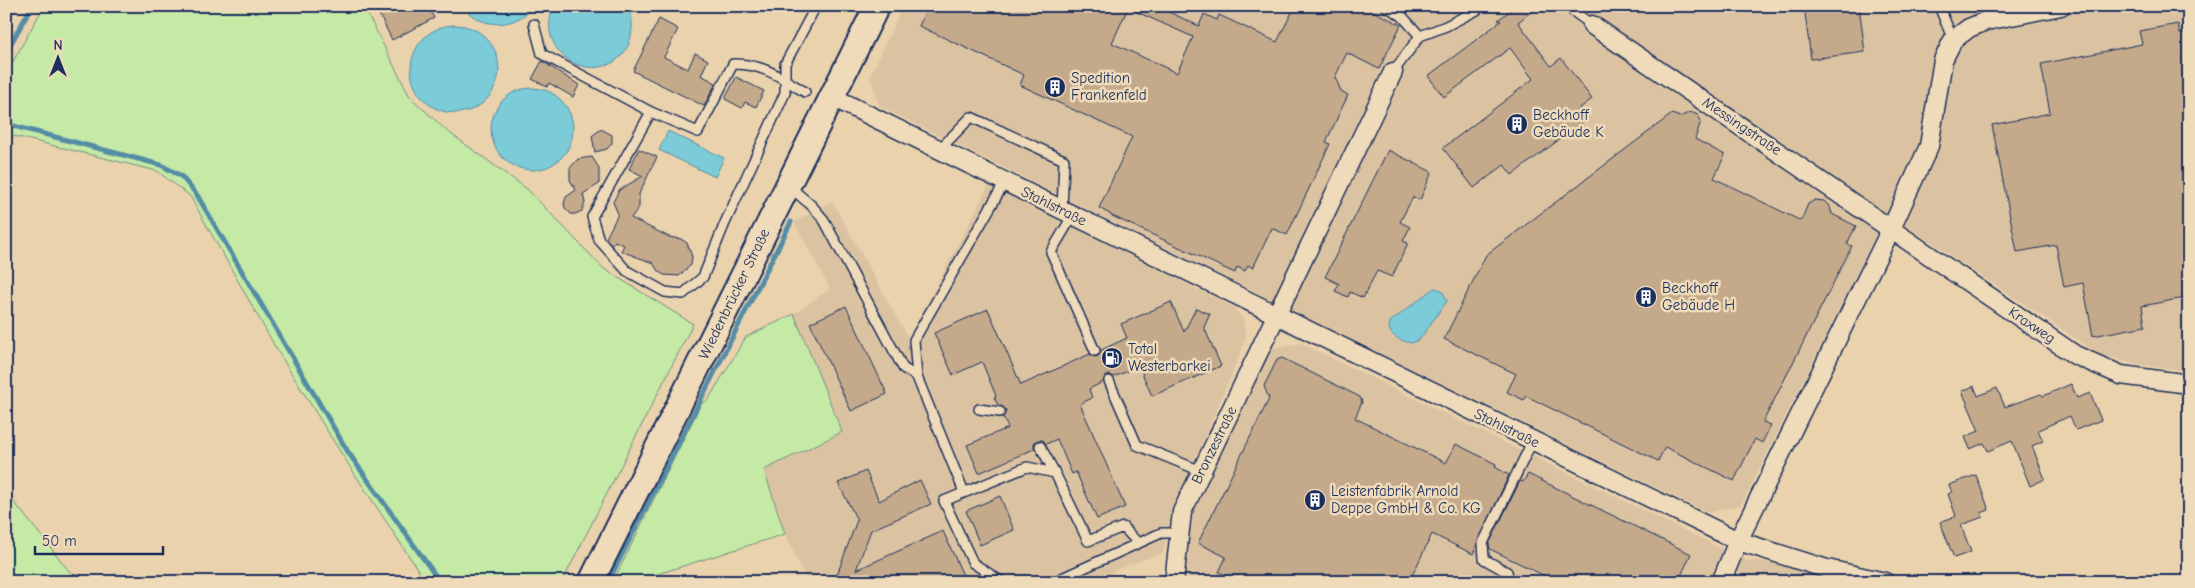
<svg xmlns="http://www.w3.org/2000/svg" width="2195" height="588" font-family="'Comic Neue',sans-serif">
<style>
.built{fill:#dbc3a2}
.green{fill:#c4eaa5;stroke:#708c82}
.water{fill:#7ccbd8;stroke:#558da7}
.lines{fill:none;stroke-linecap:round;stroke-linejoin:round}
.stream{stroke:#558da7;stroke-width:5}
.building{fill:#c4aa8b;stroke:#1b2f5e;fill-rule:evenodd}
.lane-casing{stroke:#1b2f5e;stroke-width:12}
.street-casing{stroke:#1b2f5e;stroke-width:21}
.secondary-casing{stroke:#1b2f5e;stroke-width:28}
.lane{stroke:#efdbb9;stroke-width:9}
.street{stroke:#efdbb9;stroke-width:18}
.secondary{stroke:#efdbb9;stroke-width:24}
.labels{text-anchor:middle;stroke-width:5;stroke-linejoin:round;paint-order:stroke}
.poi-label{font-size:15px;fill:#1b2f5e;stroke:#efdbb9;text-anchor:start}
.street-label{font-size:15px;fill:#1b2f5e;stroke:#efdbb9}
</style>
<rect width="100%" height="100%" fill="#ead2ad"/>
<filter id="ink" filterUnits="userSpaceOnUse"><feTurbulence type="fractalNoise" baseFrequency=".02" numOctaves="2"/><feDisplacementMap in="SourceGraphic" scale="10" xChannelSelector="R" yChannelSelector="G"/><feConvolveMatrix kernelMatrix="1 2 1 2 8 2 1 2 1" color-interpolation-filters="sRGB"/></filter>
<g filter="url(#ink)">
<!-- built -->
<path class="built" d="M903 6H2189V371L2134 364 2099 354 1887 213 1742 504 1708 513 1289 309 879 106 870 76Z
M989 185 1235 308 1243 319 1246 336 1240 355 1178 499 1163 553 1120 568 1093 582H807L785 534 764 470 842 432 794 314 830 289 794 222 832 201 909 339Z
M1301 343 1745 560 1785 564 1858 582H1183L1193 510 1271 348Z"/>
<!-- green -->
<path class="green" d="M44 6H361L369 17 410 97 447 131 527 189 604 269 693 324 562 582H426L341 453 277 350 190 196 157 171 6 134V74Z
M794 314 842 432 764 470 785 534 632 582H613L701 404 708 400 746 337Z
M6 492 78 582H6Z"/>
<!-- water -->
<path class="water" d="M463 6H533C517 29 479 30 463 6Z
M555 6H627C633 15 633 26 631 36 622 81 559 76 550 32 549 24 550 13 555 6Z
M411 69a44 44 0 1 1 88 0a44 44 0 1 1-88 0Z
M491 129a41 41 0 1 1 82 0a41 41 0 1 1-82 0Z
M668 131 724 158 715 177 659 150Z
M1434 288 1442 290 1447 301 1420 339 1412 343C1401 341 1386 336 1390 322Z"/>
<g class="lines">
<!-- stream -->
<path class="stream" d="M6 52 32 6
M6 124 161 165 181 176 197 195 348 452 440 582
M608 582 791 222"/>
</g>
<!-- building -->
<path class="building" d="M375 6H428L434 18 392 40Z
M928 6H1156L1199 26 1204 14 1217 20 1219 15 1277 42 1295 6H1363L1401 25 1379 69 1347 53 1335 77 1341 91 1348 95 1326 142 1330 144 1287 235 1272 228 1253 268 1248 265 1245 271 1237 267 1235 273 1110 215V214L1099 208 1132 137 1020 85 1024 75 919 26ZM1128 8 1193 37 1177 73 1112 43Z
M1516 6H1539L1518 22 1551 66 1561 58 1592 99 1580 108 1588 118 1512 175 1504 165 1474 188 1443 148 1533 79 1510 48 1444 97 1428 76 1501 21 1498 20Z
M1804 6H1859L1865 52 1811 59Z
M659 19 678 29 664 57 688 69 695 53 708 60 701 75 716 83 704 106 633 71Z
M2178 24 2180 34 2189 32V297L2142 306 2145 326 2093 336 2083 283 2064 287 2056 245 2017 252 1992 125 2050 113 2041 64 2142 44 2139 31Z
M542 61 579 85 573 97 549 83 547 87 532 79Z
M736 77 764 91 756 107 745 102 742 108 725 99Z
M1690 112 1698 115 1701 121 1695 139 1725 155 1714 178 1801 221 1808 204 1815 200 1824 201 1830 207 1832 214 1856 226 1847 244 1852 246 1763 422 1771 425 1762 443 1755 439 1734 481 1665 447 1658 461 1526 396 1524 400 1507 392 1516 374 1444 339 1486 255 1672 114 1680 117Z
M601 129 612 135V143L607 149 595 152 592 136Z
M639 149 657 157 639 194V207L631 218 669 237 681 239 687 243 692 257 691 265 679 276 664 275 658 271 653 263 621 251 624 245 615 241 612 245 606 238 618 214 613 202 619 190 643 176 629 169Z
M1388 150 1432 172 1420 200 1413 197 1400 222 1410 227 1403 241 1408 243 1392 277 1377 271 1363 298 1350 292 1348 297 1335 291 1339 284 1325 277Z
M592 157 599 168V184L583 194 585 203 582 211 575 214H571L565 208 564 204 566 197 576 190 570 180V168L578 159Z
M1171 302 1184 332 1196 308 1210 314 1204 327 1221 366 1152 396 1139 366 1114 377 1110 375 1106 376 1103 382 1089 389 1092 398 1080 404 1125 507 1097 519 1076 472 1072 474 1057 439 1046 444 1043 440H1037L1034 443V449L979 473 967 445 1008 428 1003 417 1006 410 1003 407 998 405 994 397 996 396 982 362 953 375 934 333 988 309 1021 385 1090 354 1094 357 1098 356 1101 350 1127 338 1121 324Z
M846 306 887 394 851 411 810 323Z
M1282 358 1360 397 1362 402 1355 418 1446 463 1456 444 1496 464 1495 467 1509 475 1473 554 1432 534 1409 582H1382L1373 577 1370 582H1239L1219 572 1226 557 1198 543 1269 399 1264 386 1277 360Z
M2071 384 2077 398 2090 393 2101 420 2076 430 2070 416 2038 430 2043 441 2032 446 2045 479 2030 486 2012 441 1988 451 1984 443 1970 449 1965 437 1979 431 1962 391 1974 386 1978 396 1997 388 2005 407 2041 394 2043 396Z
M866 471 879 501 920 480 931 504 871 530 856 570 943 531 966 582H830L838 578 837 575 857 520 838 483Z
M1528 474 1691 554 1678 582H1557L1490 549 1489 544 1520 481 1523 482Z
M1976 475 1989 510 1981 513 1983 517 1961 525 1971 552 1954 558 1940 522 1956 516 1948 494 1952 492 1949 485Z
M1000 496 1014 530 980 545 966 511Z"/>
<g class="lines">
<!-- lane casing -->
<g class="lane-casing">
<path id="lane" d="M1386 6 1402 16 1420 36
M1566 6 1592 25
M1939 6 1953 40
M534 24 542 54 651 112 698 132 733 64C762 63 782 78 805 92
M1393 72 1420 36 1446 26 1477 10 1479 6
M651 112 592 217 599 240 627 271 665 292 683 294 703 277 725 223 785 93V64L816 6
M939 150 971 117 1064 160 1062 210
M790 187 812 206 824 220 903 368 917 377
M1073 215 1051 252 1095 351
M1109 381 1137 445 1201 471
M979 409 1000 412
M1040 446 1055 473
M964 492 917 377 914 340 1005 182
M1002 582 973 563 944 501 1027 467 1055 473 1088 541 1123 527 1138 543
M1053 582 1161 533H1180
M1510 582 1507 572 1484 559 1483 543 1533 440"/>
</g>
<!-- street casing -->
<g class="street-casing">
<path id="street" d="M1592 25 2075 355 2121 375 2189 384
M832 97 1738 541 1827 569 1885 582
M1174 582 1182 512 1393 72
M1721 582 1738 541 1891 229 1929 146 1943 60 1953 40 1969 28 1986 21 2061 6"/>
</g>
<!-- secondary casing -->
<g class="secondary-casing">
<path id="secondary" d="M591 582 877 6"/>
</g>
<!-- lane -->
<use href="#lane" class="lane"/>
<!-- street -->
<use href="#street" class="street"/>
<!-- secondary -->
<use href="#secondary" class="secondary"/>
</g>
</g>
<!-- icons -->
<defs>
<g id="building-disc" transform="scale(1.125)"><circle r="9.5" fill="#1b2f5e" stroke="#efdbb9"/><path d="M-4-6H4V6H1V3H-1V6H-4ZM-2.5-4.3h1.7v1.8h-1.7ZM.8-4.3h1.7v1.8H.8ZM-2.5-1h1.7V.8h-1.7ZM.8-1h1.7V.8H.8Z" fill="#fff"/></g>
<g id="fuel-disc" transform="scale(1.125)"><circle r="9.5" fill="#1b2f5e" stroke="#efdbb9"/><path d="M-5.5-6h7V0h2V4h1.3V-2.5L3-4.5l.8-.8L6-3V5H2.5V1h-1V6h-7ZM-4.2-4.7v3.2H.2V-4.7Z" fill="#fff"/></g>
</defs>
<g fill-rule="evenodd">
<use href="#building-disc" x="1055" y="87"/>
<use href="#building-disc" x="1517" y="124"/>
<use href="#building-disc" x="1646" y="297"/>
<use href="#fuel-disc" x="1112" y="358"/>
<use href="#building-disc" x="1315" y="500"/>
</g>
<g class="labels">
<!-- poi labels -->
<g class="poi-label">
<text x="1071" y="83">Spedition<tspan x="1071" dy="17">Frankenfeld</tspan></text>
<text x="1533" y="120">Beckhoff<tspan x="1533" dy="17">Gebäude K</tspan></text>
<text x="1662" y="293">Beckhoff<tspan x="1662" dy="17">Gebäude H</tspan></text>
<text x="1128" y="354">Total<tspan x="1128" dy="17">Westerbarkei</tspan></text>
<text x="1331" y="496">Leistenfabrik Arnold<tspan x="1331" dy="17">Deppe GmbH &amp; Co. KG</tspan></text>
</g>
<!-- street labels -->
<g class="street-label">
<text transform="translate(1742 126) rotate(34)" y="5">Messingstraße</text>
<text transform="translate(1054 206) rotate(26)" y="5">Stahlstraße</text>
<text transform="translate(734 294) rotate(-64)" y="5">Wiedenbrücker Straße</text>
<text transform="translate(2032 325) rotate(34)" y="5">Kraxweg</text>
<text transform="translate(1507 428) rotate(26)" y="5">Stahlstraße</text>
<text transform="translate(1214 445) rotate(-64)" y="5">Bronzestraße</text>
</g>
</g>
<!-- margin -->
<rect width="2195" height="588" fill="none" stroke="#efdbb9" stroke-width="25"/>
<rect x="12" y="12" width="2170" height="563" fill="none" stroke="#1b2f5e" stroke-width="2" filter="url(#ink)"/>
<!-- north arrow -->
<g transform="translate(58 58)" stroke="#efdbb9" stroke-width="4" paint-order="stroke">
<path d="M0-4L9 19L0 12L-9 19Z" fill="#1b2f5e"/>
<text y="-8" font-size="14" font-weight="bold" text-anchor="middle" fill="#1b2f5e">N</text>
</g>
<!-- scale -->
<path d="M35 546v8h128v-8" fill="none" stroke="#1b2f5e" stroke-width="2.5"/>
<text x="42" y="546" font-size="15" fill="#1b2f5e" stroke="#efdbb9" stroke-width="4" paint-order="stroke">50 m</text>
</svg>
